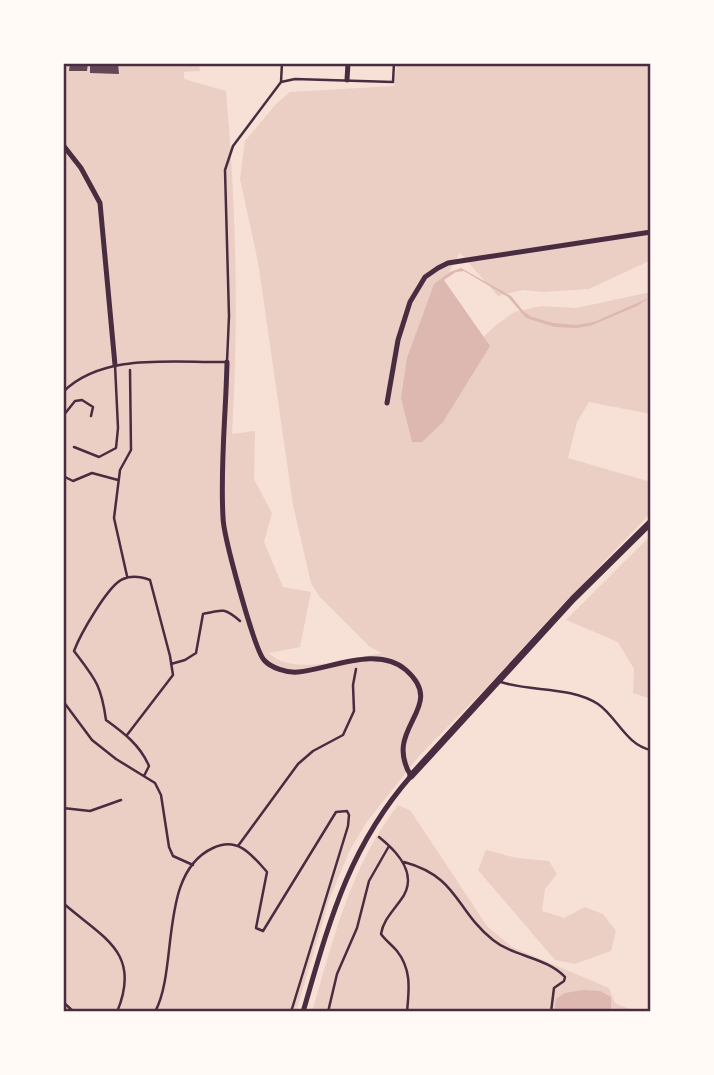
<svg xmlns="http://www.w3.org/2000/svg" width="714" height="1075" font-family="'Titillium Web',sans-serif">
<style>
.green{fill:#ebcfc5}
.water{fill:#dcb8b0}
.building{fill:#644757}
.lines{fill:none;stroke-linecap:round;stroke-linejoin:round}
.path{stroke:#4a2c40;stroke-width:2.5}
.service{stroke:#4a2c40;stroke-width:2.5}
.minor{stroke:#4a2c40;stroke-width:5}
.tertiary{stroke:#4a2c40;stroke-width:7}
.neatline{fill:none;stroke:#4a2c40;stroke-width:2.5}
</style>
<rect width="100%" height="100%" fill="#f7e1d7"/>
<!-- green -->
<path class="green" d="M63 63H199L200 71 184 72V79L226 91C236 205 239 319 232 434L255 431 254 479 272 513 264 542 283 587 311 592 300 647 269 653C292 677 352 658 382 653L370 647 319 596 311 583 293 505 258 262 240 179 245 141 276 104 290 92 394 86 397 63H651V260L589 289 544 292 523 290 498 296 460 253 437 293 472 348 496 325 514 312 541 306 576 308 651 292V414L589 402 577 422 568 458 651 482V513L559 608 491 683 420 755 366 823 350 850 329 900 296 1012H63Z
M651 535V699L633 693 634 669 618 642 566 620Z
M398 805 410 810 487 926 512 947 609 988 615 1003 637 1012H312C333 940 351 865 398 805Z
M486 850 517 858 549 861 557 874 545 889 542 911 564 918 585 907 603 914 616 931 611 951 575 964 555 960 478 870Z"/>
<!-- water -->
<path class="water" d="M461 268 511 296 524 312 532 317 553 323 576 325 594 322 651 297 637 306 590 326 576 328 555 327 526 318 508 297 464 271 456 272 444 280 490 346 443 422 422 442H412L401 398 407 358 434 284 450 272Z
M583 990 600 991 611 997V1012H554L556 999 565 993Z"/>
<!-- building -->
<path class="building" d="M70 63H88L87 71H69Z
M90 63H118L119 74 90 73Z"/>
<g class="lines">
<!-- path -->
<path class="path" d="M63 416 75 401 82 400 93 407 91 416
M63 476 73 481 92 473 118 480
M127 576 114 518 120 470 131 450 130 370
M171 664 185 660 196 653 203 614C223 609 225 608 240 621
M63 701 92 740 116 759 155 783 161 795 169 847 173 856 193 865
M127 735 173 675 170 656 150 580C142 577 132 575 123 579 108 585 80 635 74 651 95 679 101 684 106 720 124 733 140 745 149 766L144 776
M63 808 90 811 121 800
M379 837C399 853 420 876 400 901 392 912 383 921 381 934 386 941 392 945 397 951 412 970 409 990 407 1012
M238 846 298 764 313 751 343 735 354 711 353 685 356 669
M404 862C459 877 455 910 493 940 514 957 546 957 565 977L564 981 554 988 551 1012
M63 1002 74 1012
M155 1012C179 967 158 873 213 848 238 836 252 855 267 872L256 928 263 931 336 812 347 811 349 815 348 826 291 1012
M328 1012 337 974 357 928 369 881 389 846"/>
<!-- service -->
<path class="service" d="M281 82 295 79 393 82 394 63
M63 392C103 352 174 363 227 362L229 316 225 170 233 146 281 82 282 63
M74 447 99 457 116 448 118 428 115 365
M501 682C531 692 570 686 598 704 617 717 626 745 651 750
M63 903C103 938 142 952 117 1012"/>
<!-- minor -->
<path class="minor" d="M347 80 348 63
M63 145 81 168 100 203 115 365
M227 362C226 413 220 466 223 517 223 535 254 648 264 660 271 668 287 673 298 672 330 669 378 645 406 670 449 708 381 727 411 776 348 848 329 923 303 1012
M387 403 398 340 410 302 425 277 438 268 448 263 480 258 651 232"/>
<!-- tertiary -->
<path class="tertiary" d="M411 776 573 599 651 522"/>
</g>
<!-- border -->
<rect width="714" height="1075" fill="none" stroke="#fffaf5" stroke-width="130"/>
<rect x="65" y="65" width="584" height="945" class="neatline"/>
</svg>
